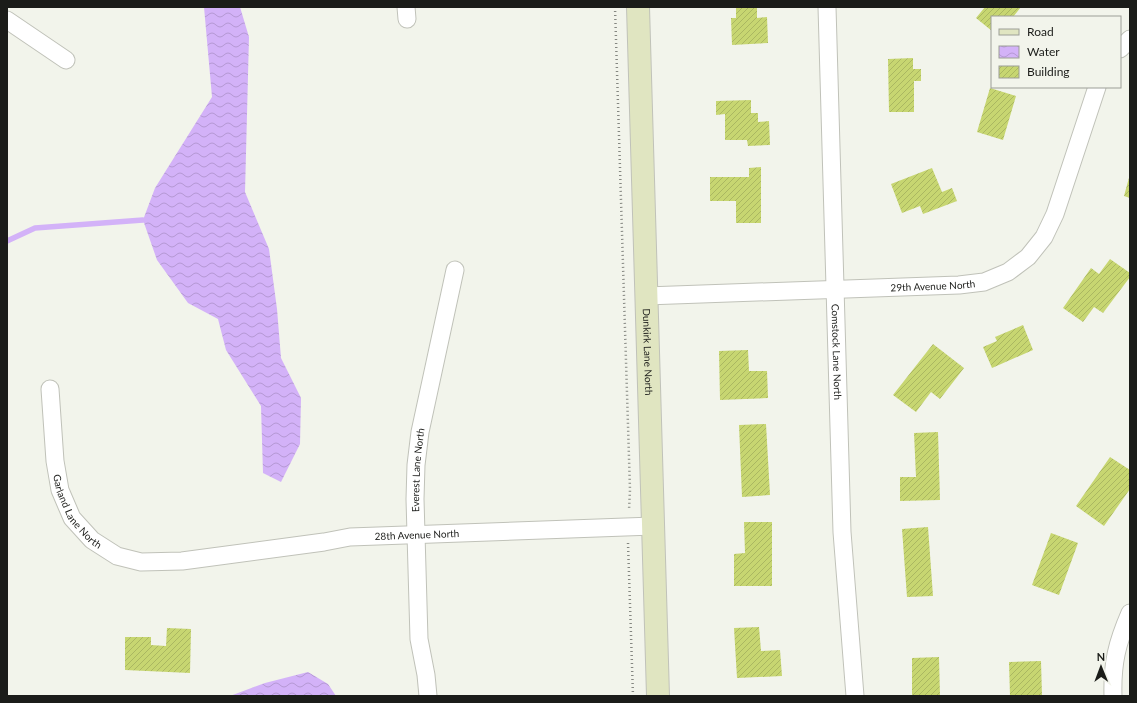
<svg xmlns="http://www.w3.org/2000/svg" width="1137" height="703" font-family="Lato,sans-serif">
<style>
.water{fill:url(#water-waves)}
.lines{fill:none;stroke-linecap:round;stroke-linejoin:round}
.stream{stroke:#d3b2f8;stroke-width:5.5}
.building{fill:url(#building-hatch)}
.street-casing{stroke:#c0c2b9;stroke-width:19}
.secondary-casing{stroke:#c0c2b9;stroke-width:24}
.path{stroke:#858781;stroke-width:2.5;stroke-dasharray:1 3;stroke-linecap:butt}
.street{stroke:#fff;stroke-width:17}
.secondary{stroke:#e0e5c1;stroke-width:22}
.labels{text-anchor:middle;stroke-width:3;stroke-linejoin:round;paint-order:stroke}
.street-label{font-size:10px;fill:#1b1c19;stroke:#f2f4eb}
</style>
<defs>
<pattern id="water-waves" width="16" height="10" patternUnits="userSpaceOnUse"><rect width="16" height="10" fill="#d3b2f8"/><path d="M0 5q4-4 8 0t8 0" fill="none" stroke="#b598d4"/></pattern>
<pattern id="building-hatch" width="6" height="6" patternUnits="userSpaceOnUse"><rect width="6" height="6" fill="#c7d671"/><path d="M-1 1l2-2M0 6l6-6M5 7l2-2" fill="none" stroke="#aab761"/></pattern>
</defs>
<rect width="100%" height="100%" fill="#f2f4eb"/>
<!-- water -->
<path class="water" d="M204 7H240L249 37 245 192 269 249 277 309 281 358 301 398 300 444 281 482 263 473 261 406 226 350 218 319 188 303 157 260 143 220 155 188 212 97Z
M308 672 328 684 336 696H230L265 683Z"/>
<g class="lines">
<!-- stream -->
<path class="stream" d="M7 241 35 228 143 220"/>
</g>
<!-- building -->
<path class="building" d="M736 7H757V18L767 17 768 43 732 45 731 18H736Z
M985 7H1021L1013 17H992V31L976 18Z
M913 58V69H921V81H914V112H889L888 59Z
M990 88 1016 96 1003 140 977 132Z
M751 100V113H758V122L769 121 770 145 748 146 747 140H725V114L716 115V101Z
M761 167V223H736V201H710V177H749V168Z
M932 168 942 192 952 188 957 201 923 214 920 206 902 213 891 184Z
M1130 174V198L1124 196Z
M1110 259 1130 273V277L1103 313 1094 307 1083 322 1063 308 1091 268 1099 274Z
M1023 325 1033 350 992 368 983 347 997 341 995 337Z
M933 344 964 368 940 399 931 392 916 412 893 395Z
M748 350 749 371H767L768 398 720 400 719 351Z
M766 424 770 495 742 497 739 425Z
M938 432 940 500 900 501V477H916L914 433Z
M1110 457 1130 470V489L1104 526 1076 506Z
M744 522H772V586H734V554L745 553Z
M928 527 933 596 907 597 902 529Z
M1051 533 1078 543 1059 595 1032 585Z
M759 627 761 651 780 650 782 676 737 678 734 628Z
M167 628 191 629 190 673 125 670V637H151V645L166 646Z
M939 657 940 696H912V658Z
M1041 661 1042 696H1010L1009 662Z"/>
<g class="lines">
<!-- street casing -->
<g class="street-casing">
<g id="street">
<path d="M406 7 407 19"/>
<path id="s1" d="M827 7 842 532 855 696"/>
<path d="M7 20 66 60"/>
<path d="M1120 49 1130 39"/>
<path id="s2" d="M646 296 959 285 984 282 1008 272 1028 257 1044 237 1055 214 1097 87"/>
<path id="s3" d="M50 389 55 461 60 490 72 518 92 540 117 556 141 562 182 561 324 542 350 537 653 526"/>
<path id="s4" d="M428 696 426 675 419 639 415 499 416 465 420 432 455 270"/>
<path d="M1113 696C1112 663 1117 643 1130 613"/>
</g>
</g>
<!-- secondary casing -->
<g class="secondary-casing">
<g id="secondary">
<path id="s5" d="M638 7 658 696"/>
</g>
</g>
<!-- path -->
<path class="path" d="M615 7 630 490 629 510
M628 543 633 696"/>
<!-- street -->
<use href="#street" class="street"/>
<!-- secondary -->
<use href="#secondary" class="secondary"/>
</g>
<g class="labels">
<!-- street labels -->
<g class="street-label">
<text dy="4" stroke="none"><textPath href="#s2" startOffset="287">29th Avenue North</textPath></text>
<text dy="4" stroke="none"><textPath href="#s5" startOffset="345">Dunkirk Lane North</textPath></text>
<text dy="4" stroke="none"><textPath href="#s1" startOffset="345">Comstock Lane North</textPath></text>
<text dy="4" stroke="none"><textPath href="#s4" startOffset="227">Everest Lane North</textPath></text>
<text dy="4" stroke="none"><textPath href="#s3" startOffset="129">Garland Lane North</textPath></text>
<text dy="4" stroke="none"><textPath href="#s3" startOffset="494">28th Avenue North</textPath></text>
</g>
</g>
<!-- border -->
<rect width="1137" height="703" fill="none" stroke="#1b1c19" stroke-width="16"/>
<!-- legend -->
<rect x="991" y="16" width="130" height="72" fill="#f2f4eb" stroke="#9c9e97"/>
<rect x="999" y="29" width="20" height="6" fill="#e0e5c1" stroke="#9c9e97"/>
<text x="1027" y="36" font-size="12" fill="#1b1c19">Road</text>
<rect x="999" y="46" width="20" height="12" fill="url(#water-waves)" stroke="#9c9e97"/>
<text x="1027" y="56" font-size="12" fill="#1b1c19">Water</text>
<rect x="999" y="66" width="20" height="12" fill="url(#building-hatch)" stroke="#9c9e97"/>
<text x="1027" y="76" font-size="12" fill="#1b1c19">Building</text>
<!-- north arrow -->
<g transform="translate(1101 667) rotate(359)" stroke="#f2f4eb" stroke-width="3" paint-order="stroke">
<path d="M0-3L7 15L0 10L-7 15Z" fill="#1b1c19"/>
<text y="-6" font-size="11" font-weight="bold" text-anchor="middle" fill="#1b1c19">N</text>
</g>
</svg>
